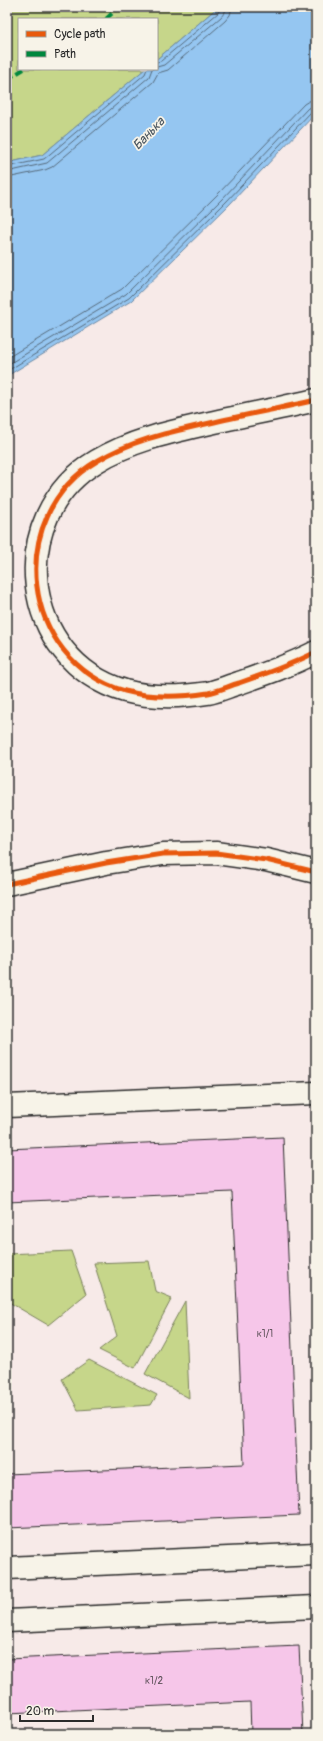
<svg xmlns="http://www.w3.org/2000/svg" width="323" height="1741" font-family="Pangolin,sans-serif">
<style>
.green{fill:#c6d68a;stroke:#78805a}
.water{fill:#95c6f1;stroke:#6b88a2}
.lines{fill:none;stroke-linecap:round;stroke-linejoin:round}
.shore{stroke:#55697a;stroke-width:1}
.building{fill:#f6c6e9;stroke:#2b2b2b}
.minor-casing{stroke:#2b2b2b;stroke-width:25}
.minor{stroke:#f7f3e8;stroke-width:22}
.quiet{stroke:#00873e;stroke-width:4;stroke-dasharray:8 4;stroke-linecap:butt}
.cycleway-casing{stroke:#f7f3e8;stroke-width:8}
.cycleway{stroke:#e8590c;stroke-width:5}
.labels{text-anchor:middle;stroke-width:3.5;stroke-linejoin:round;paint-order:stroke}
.number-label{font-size:10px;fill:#5e525a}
.water-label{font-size:13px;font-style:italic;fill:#46525c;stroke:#f7f3e8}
</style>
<rect width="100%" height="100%" fill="#f7eae8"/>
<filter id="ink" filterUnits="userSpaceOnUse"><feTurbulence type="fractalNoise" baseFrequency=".025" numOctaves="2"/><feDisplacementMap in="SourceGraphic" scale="8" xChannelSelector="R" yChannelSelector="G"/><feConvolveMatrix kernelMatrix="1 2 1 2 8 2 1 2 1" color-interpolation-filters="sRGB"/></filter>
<g filter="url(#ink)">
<!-- green -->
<path class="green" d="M7 7H218L157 59V19H19V69H145L42 155 7 163Z
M71 1251 86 1294 48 1325 7 1301V1254Z
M149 1261 155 1291 172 1298 135 1368 99 1350 117 1336 94 1263Z
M185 1301 189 1398 145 1374Z
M89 1360 157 1395 151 1405 78 1410 62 1379Z"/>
<!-- water -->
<path class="water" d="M218 7H316V113L229 205 131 301 7 376V163L42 155 145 69H157V59Z"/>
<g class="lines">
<!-- shore -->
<path class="shore" d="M157 62 161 61 218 13 221 7
M157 67 164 65 221 17 225 12 226 7
M7 167 44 159 145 74 147 69
M7 172 47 163 149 77 152 69
M7 178 45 170 52 167 153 82 158 73 168 70 225 21 230 15 232 7
M7 358 122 289 218 194 304 104 309 101 316 100
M7 365 126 294 222 199 308 108 316 106
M7 371 129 298 226 202 311 112 316 111"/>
</g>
<!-- building -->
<path class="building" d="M283 1137 299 1515 7 1528V1474L244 1464 232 1192 7 1202V1149Z
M299 1646 303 1734H251L250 1702 7 1713V1659Z"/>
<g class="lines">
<!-- minor casing -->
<g class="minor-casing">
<path id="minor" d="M316 400C281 408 245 415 210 423 171 432 132 440 97 461 4 516 20 660 125 691 151 698 182 697 208 693 218 691 229 686 239 683 265 674 291 665 316 652
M7 884 106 863 163 854 216 853 266 860 316 872
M7 1106 316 1093
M7 1568 316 1554
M7 1621 316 1607"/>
</g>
<!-- minor -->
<use href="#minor" class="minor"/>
<!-- quiet -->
<path class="quiet" d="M106 19 119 7
M7 79 24 69"/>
<!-- cycleway casing -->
<g class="cycleway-casing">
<path id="cycleway" d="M316 400C281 408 245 415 210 423 171 432 132 440 97 461 4 516 20 660 125 691 151 698 182 697 208 693 218 691 229 686 239 683 265 674 291 665 316 652
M7 884 106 863 163 854 216 853 266 860 316 872"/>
</g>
<!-- cycleway -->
<use href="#cycleway" class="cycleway"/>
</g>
</g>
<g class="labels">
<!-- number labels -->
<g class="number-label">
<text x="265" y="1337">к1/1</text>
<text x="154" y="1684">к1/2</text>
</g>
<!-- water labels -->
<g class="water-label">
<text transform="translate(148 133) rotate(-46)" y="5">Банька</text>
</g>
</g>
<!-- margin -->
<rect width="323" height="1741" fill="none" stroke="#f7f3e8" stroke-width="24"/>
<rect x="12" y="12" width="299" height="1717" fill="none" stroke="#2b2b2b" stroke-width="1.5" filter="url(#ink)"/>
<!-- legend -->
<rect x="18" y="18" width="140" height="52" fill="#f7f3e8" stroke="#a5a39c"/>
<rect x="26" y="31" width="20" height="6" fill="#e8590c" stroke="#a5a39c"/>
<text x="54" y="38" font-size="12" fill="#2b2b2b">Cycle path</text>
<rect x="26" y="51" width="20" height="6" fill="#00873e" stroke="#a5a39c"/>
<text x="54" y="58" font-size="12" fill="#2b2b2b">Path</text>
<!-- scale -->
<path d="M20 1715v6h73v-6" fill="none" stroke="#2b2b2b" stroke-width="2"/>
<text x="26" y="1715" font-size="12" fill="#2b2b2b" stroke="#f7f3e8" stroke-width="3" paint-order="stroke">20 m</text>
</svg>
